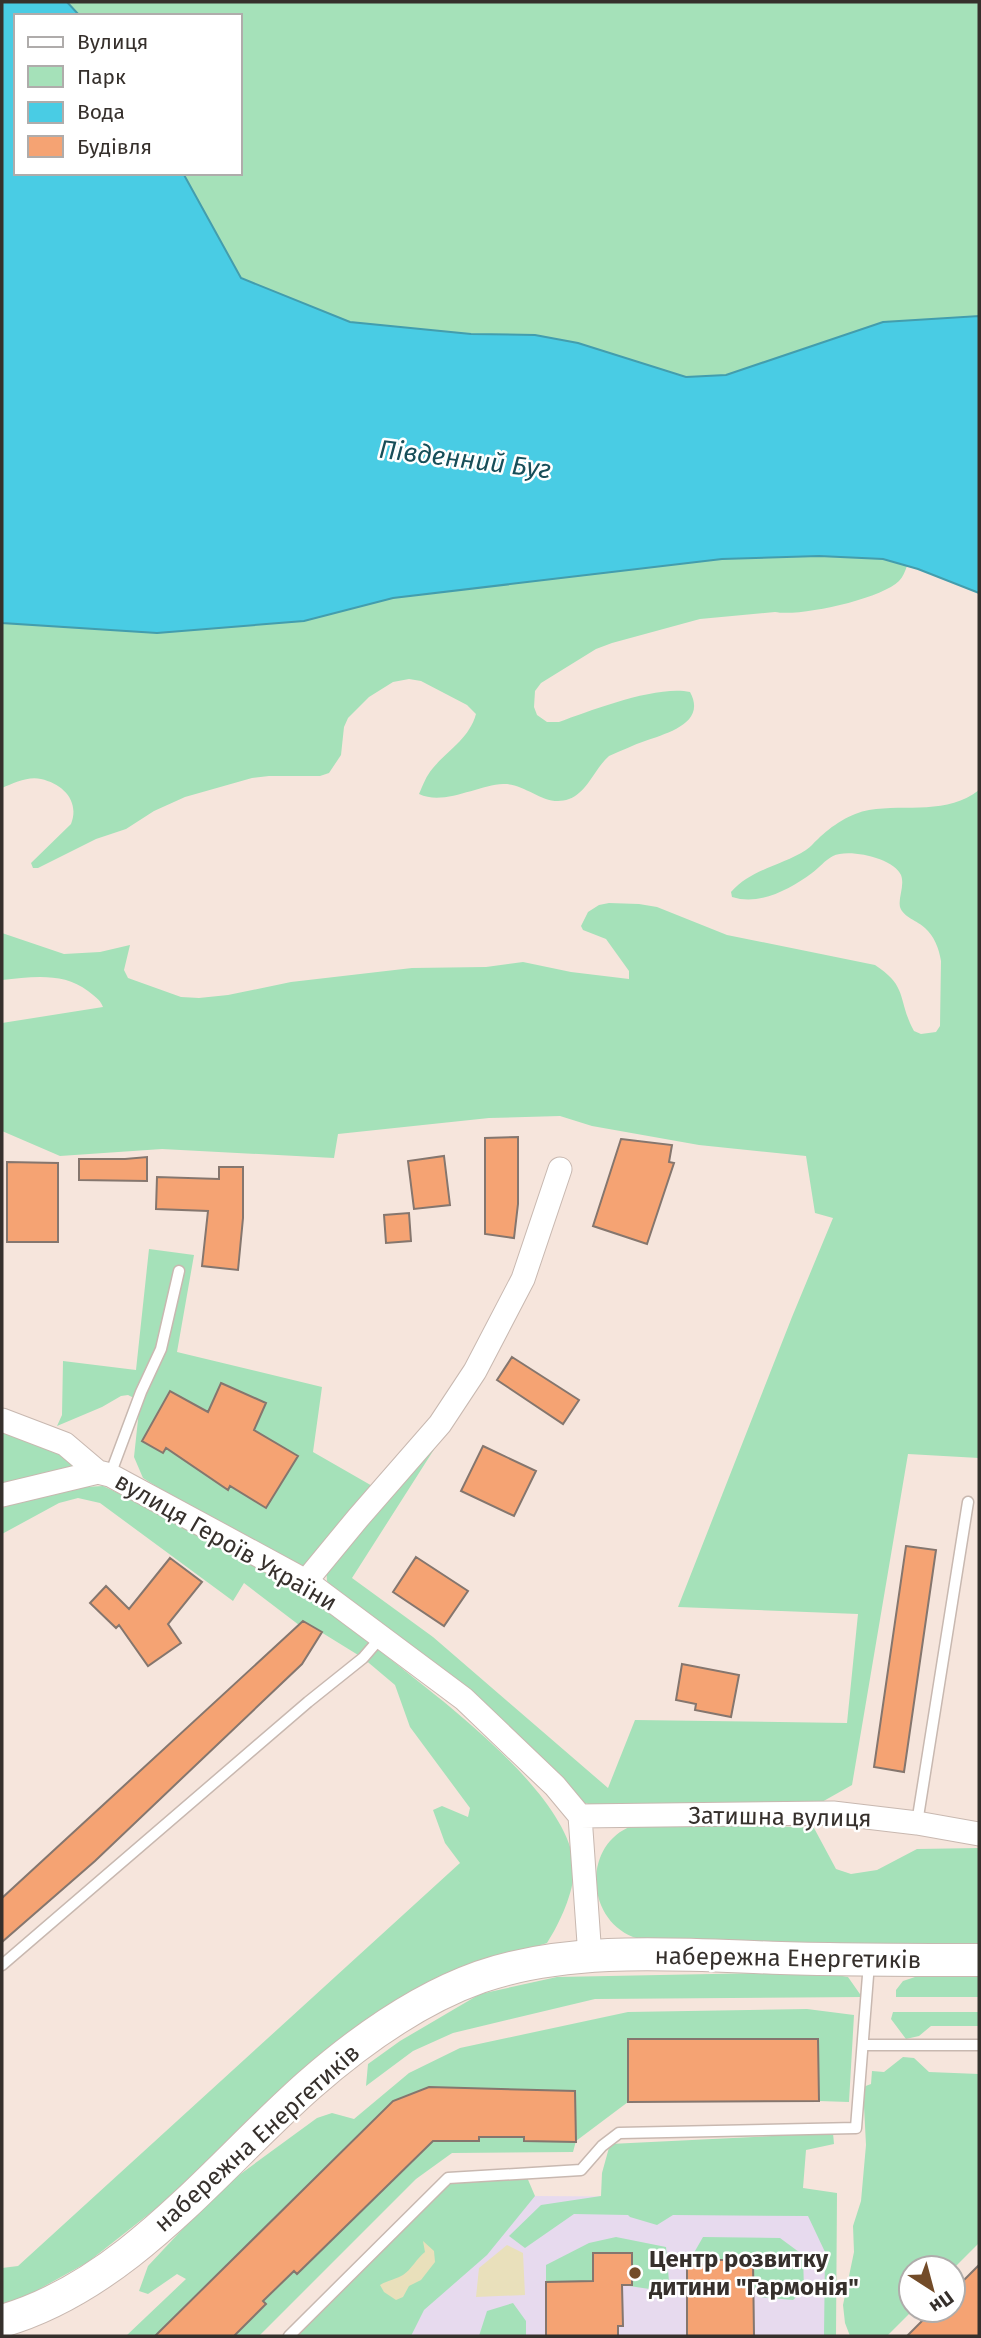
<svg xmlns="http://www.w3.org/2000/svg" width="981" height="2338" font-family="'Fira Sans',sans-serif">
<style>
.education{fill:#e7daee}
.green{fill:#a5e1b9}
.sand{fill:#e9e0bb}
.water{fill:#49cce4;stroke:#439dad;stroke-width:2}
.building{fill:#f5a373;stroke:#85766e;stroke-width:2}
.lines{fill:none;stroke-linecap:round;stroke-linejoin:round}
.lane-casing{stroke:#c8b8b0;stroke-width:13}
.street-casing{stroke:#c8b8b0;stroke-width:25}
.secondary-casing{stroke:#c8b8b0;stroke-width:34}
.lane{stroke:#fff;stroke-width:10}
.street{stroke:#fff;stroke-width:23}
.secondary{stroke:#fff;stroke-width:32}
.poi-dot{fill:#734c29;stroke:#fff;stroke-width:2.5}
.labels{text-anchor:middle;stroke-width:5;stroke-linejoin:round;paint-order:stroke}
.street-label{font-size:24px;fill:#36302c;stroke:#fff}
.poi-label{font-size:24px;font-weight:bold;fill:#36302c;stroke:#fff;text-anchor:start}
.water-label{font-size:26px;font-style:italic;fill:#174e59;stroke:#fff}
</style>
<rect width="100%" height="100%" fill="#f6e5dc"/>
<!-- education -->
<path class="education" d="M535 2196 817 2198 828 2210 826 2336H368Z"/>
<!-- green -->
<path class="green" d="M67 2H979V316L883 322 726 375 686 377 578 343 535 335 471 334 350 322 241 278 183 173H240V16H80Z
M819 556 883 559 907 566C905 571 903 577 899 581 881 599 800 617 775 612L700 619 612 643 596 649 541 683 535 691 534 707 537 715 547 722H559C592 710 657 685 690 692 707 723 667 733 645 741 633 745 621 751 609 756 595 768 587 793 569 799 544 808 527 783 503 784 478 785 444 806 419 794 423 785 426 776 433 768 448 750 469 739 476 714L467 705 421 681 409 679 393 682 369 697 348 718 344 727 341 755 329 773 320 776H269L252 778 185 797 154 811 126 829 96 839 38 868H33L31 863 71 824C80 801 63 784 41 779 28 776 14 783 2 788V623L157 633 304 621 393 598 722 559Z
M979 790V1458L908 1454 852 1785 813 1807 596 1806 585 1803 509 1726 337 1595 327 1581 326 1566 456 1415 352 1578 433 1637 608 1788 635 1720 847 1723 858 1614 678 1607 792 1317 833 1218 815 1213 806 1156 699 1145 592 1126 560 1116 489 1118 338 1134 334 1158 162 1149 60 1156 2 1131V1023L103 1007C100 999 94 996 88 991 63 972 32 977 2 980V933L64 954 100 952 130 945 124 970 128 978 181 997 199 998 228 995 291 982 412 968 486 967 523 962 571 972 629 979V971L606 939 583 930 581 926 588 912 599 905 609 903 639 904 657 907 727 935 875 965C909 987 897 1000 914 1031L921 1034 936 1032 940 1026 941 961C939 948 934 936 925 928 918 921 903 917 900 907 898 897 905 886 901 875 894 858 848 848 833 856 825 860 819 868 812 873 790 889 760 906 732 897L731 892C751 869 781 866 806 850 811 847 813 843 818 839 831 826 851 813 869 810 907 804 948 815 979 790Z
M149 1249 194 1255 177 1352 322 1387 313 1452 374 1487 306 1570 224 1529 143 1478 134 1457 140 1401 128 1395 121 1396 102 1407 57 1426 62 1415 63 1361 136 1370Z
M2 1428 41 1443 81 1466 2 1486Z
M103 1486C150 1507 194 1533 239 1558 265 1573 292 1587 318 1603 341 1618 363 1638 385 1655 440 1699 566 1791 574 1864 576 1888 560 1923 547 1943L519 1952 322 2061 216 2152 168 2199 88 2262 25 2297 2 2304V2268L18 2266 460 1863 445 1843 433 1810 442 1806 468 1817 470 1808 410 1727 395 1685 363 1658 303 1621 299 1625 244 1583 233 1601 100 1503 78 1498 59 1503 2 1534V1508L51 1489Z
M752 1825 814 1828 836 1869 851 1874 877 1870 917 1849 979 1848V1948L660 1941C652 1940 641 1940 633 1937 585 1918 583 1844 632 1826Z
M819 1972 848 1977 862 1997 595 1999 453 2033 413 2051 366 2086 368 2064 400 2041 480 1994 557 1977Z
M915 1977H979V1997H896V1990L903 1981Z
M807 2009 854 2015 849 2102 819 2101 818 2039 629 2040 628 2102 576 2141 573 2152 452 2153 416 2179 259 2336H234L266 2305 263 2301 294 2271 297 2274 433 2141H479V2137H524L525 2141H576L575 2091 429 2087 393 2101 155 2336H126L186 2279 177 2274 148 2294 139 2291 148 2266 220 2189 317 2118 332 2113 354 2119 409 2073 460 2048 628 2012Z
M893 2012H979V2026H931L919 2036 906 2039 891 2019Z
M903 2057 914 2058 929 2072 979 2074V2243L953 2269 957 2287 953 2298V2268H911V2310H913L887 2336H850L845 2323 843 2305 854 2252 853 2226 861 2201 866 2145 863 2087 871 2084 872 2071 884 2072Z
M833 2133 834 2144 806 2150 803 2188 837 2193 836 2336H824L825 2252 808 2216 673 2215 657 2225 630 2217 628 2215 574 2214 525 2248 509 2236 541 2205 601 2196 602 2173 610 2144Z
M526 2175 535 2196 487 2255 424 2310 411 2336H296L453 2180Z
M616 2237 666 2247 670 2293C628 2284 589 2281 546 2282V2265L589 2243Z
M703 2237 780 2238 803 2255 804 2290 793 2300 758 2297 753 2285V2260L713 2261 714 2264 687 2265Z
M513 2303 526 2321V2336H479L487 2311Z"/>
<!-- sand -->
<path class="sand" d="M423 2241 434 2251 435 2262 421 2280 409 2286 403 2297 396 2300 384 2292 380 2285C388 2280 397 2279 403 2275 411 2270 417 2258 425 2252Z
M507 2245 523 2253 525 2295 476 2297 479 2268Z"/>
<!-- water -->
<path class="water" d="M2 2H67L80 16H16V173H183L241 278 350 322 471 334 535 335 578 343 686 377 726 375 883 322 979 316V593L918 569 883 559 819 556 722 559 393 598 304 621 157 633 2 623Z"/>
<!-- building -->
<path class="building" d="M518 1137V1204L514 1238 485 1234V1138Z
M621 1139 672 1145 669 1162 674 1163 647 1244 593 1226Z
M444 1156 450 1205 414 1209 408 1161Z
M147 1157V1181L79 1180V1159H125Z
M7 1162 58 1163V1242H7Z
M219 1167H243V1218L238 1270 202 1266 208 1211 156 1209 157 1177 219 1179Z
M409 1213 411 1241 386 1243 384 1215Z
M512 1357 579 1400 563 1424 497 1380Z
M221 1383 266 1403 254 1430 298 1456 266 1508 230 1486 228 1490 166 1448 163 1453 142 1441 170 1391 208 1412Z
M483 1446 536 1471 514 1516 461 1491Z
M906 1546 936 1550 904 1772 874 1767Z
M416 1557 468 1591 444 1626 393 1592Z
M170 1558 202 1582 168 1624 181 1643 148 1666 119 1625 116 1628 90 1603 106 1586 129 1609Z
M303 1621 322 1632 302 1664 95 1861 2 1942V1898Z
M682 1664 739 1675 731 1717 695 1710 696 1704 676 1700Z
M628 2039H818L819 2101 628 2102Z
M429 2087 575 2091 576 2142 524 2141V2137H479V2141H433L297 2274 294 2271 263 2301 266 2304 234 2336H155L393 2101Z
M593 2253H632V2285H622L623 2326H618V2336H546V2282L593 2281Z
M713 2260H753L754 2336H687V2265L714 2264Z
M979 2265V2336H907L933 2310H953V2291Z"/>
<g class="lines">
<!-- lane casing -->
<g class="lane-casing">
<path id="lane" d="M110 1475 141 1392 161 1349 179 1271
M917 1823 968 1502
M2 1965 308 1702 363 1658 382 1636
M863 2045H979
M289 2336 448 2178 581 2170 602 2146 619 2133 856 2128 869 1963"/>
</g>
<!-- street casing -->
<g class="street-casing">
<path id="street" d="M2 1420 65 1444 98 1472 110 1475 306 1581 464 1699 555 1786 580 1816 590 1957
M2 1495 98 1472
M306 1581 358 1518 440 1424 475 1371 523 1279 560 1169
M580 1816 833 1813 917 1823 979 1834"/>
</g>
<!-- secondary casing -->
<g class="secondary-casing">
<path id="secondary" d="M2 2321C127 2285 215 2168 309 2085 358 2042 418 1999 480 1977 572 1945 685 1955 781 1958 847 1960 913 1960 979 1960"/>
</g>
<!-- lane -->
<use href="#lane" class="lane"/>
<!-- street -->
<use href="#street" class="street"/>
<!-- secondary -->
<use href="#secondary" class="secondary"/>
</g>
<!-- markers -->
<circle class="poi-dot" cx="635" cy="2273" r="7"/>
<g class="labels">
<!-- street labels -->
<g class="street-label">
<text transform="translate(226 1542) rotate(30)" y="8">вулиця Героїв України</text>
<text transform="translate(780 1817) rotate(1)" y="8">Затишна вулиця</text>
<text transform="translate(788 1958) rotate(1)" y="8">набережна Енергетиків</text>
<text transform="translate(257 2138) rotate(-42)" y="8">набережна Енергетиків</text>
</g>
<!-- poi labels -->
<g class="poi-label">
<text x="649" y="2267">Центр розвитку<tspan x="649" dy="28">дитини "Гармонія"</tspan></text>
</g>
<!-- water labels -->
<g class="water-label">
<text transform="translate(465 459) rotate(7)" y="9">Південний Буг</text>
</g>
</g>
<!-- border -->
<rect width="981" height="2338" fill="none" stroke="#36302c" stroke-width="7"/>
<!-- legend -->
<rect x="14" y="14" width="228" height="161" fill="#ffffff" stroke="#afacab" stroke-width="2"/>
<rect x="28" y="37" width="35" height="10" fill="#ffffff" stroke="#afacab" stroke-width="2"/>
<text x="77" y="49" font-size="21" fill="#36302c">Вулиця</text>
<rect x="28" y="66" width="35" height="21" fill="#a5e1b9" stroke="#afacab" stroke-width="2"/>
<text x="77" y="84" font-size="21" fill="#36302c">Парк</text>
<rect x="28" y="102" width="35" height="21" fill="#49cce4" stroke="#afacab" stroke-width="2"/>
<text x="77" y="119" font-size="21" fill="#36302c">Вода</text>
<rect x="28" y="136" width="35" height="21" fill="#f5a373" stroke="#afacab" stroke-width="2"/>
<text x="77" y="154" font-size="21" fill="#36302c">Будівля</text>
<!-- north arrow -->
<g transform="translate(932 2289) rotate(144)"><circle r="33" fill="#ffffff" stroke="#afacab" stroke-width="2"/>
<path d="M0-5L12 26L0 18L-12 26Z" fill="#734c29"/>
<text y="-10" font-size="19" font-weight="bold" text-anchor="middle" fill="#36302c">Пн</text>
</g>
</svg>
